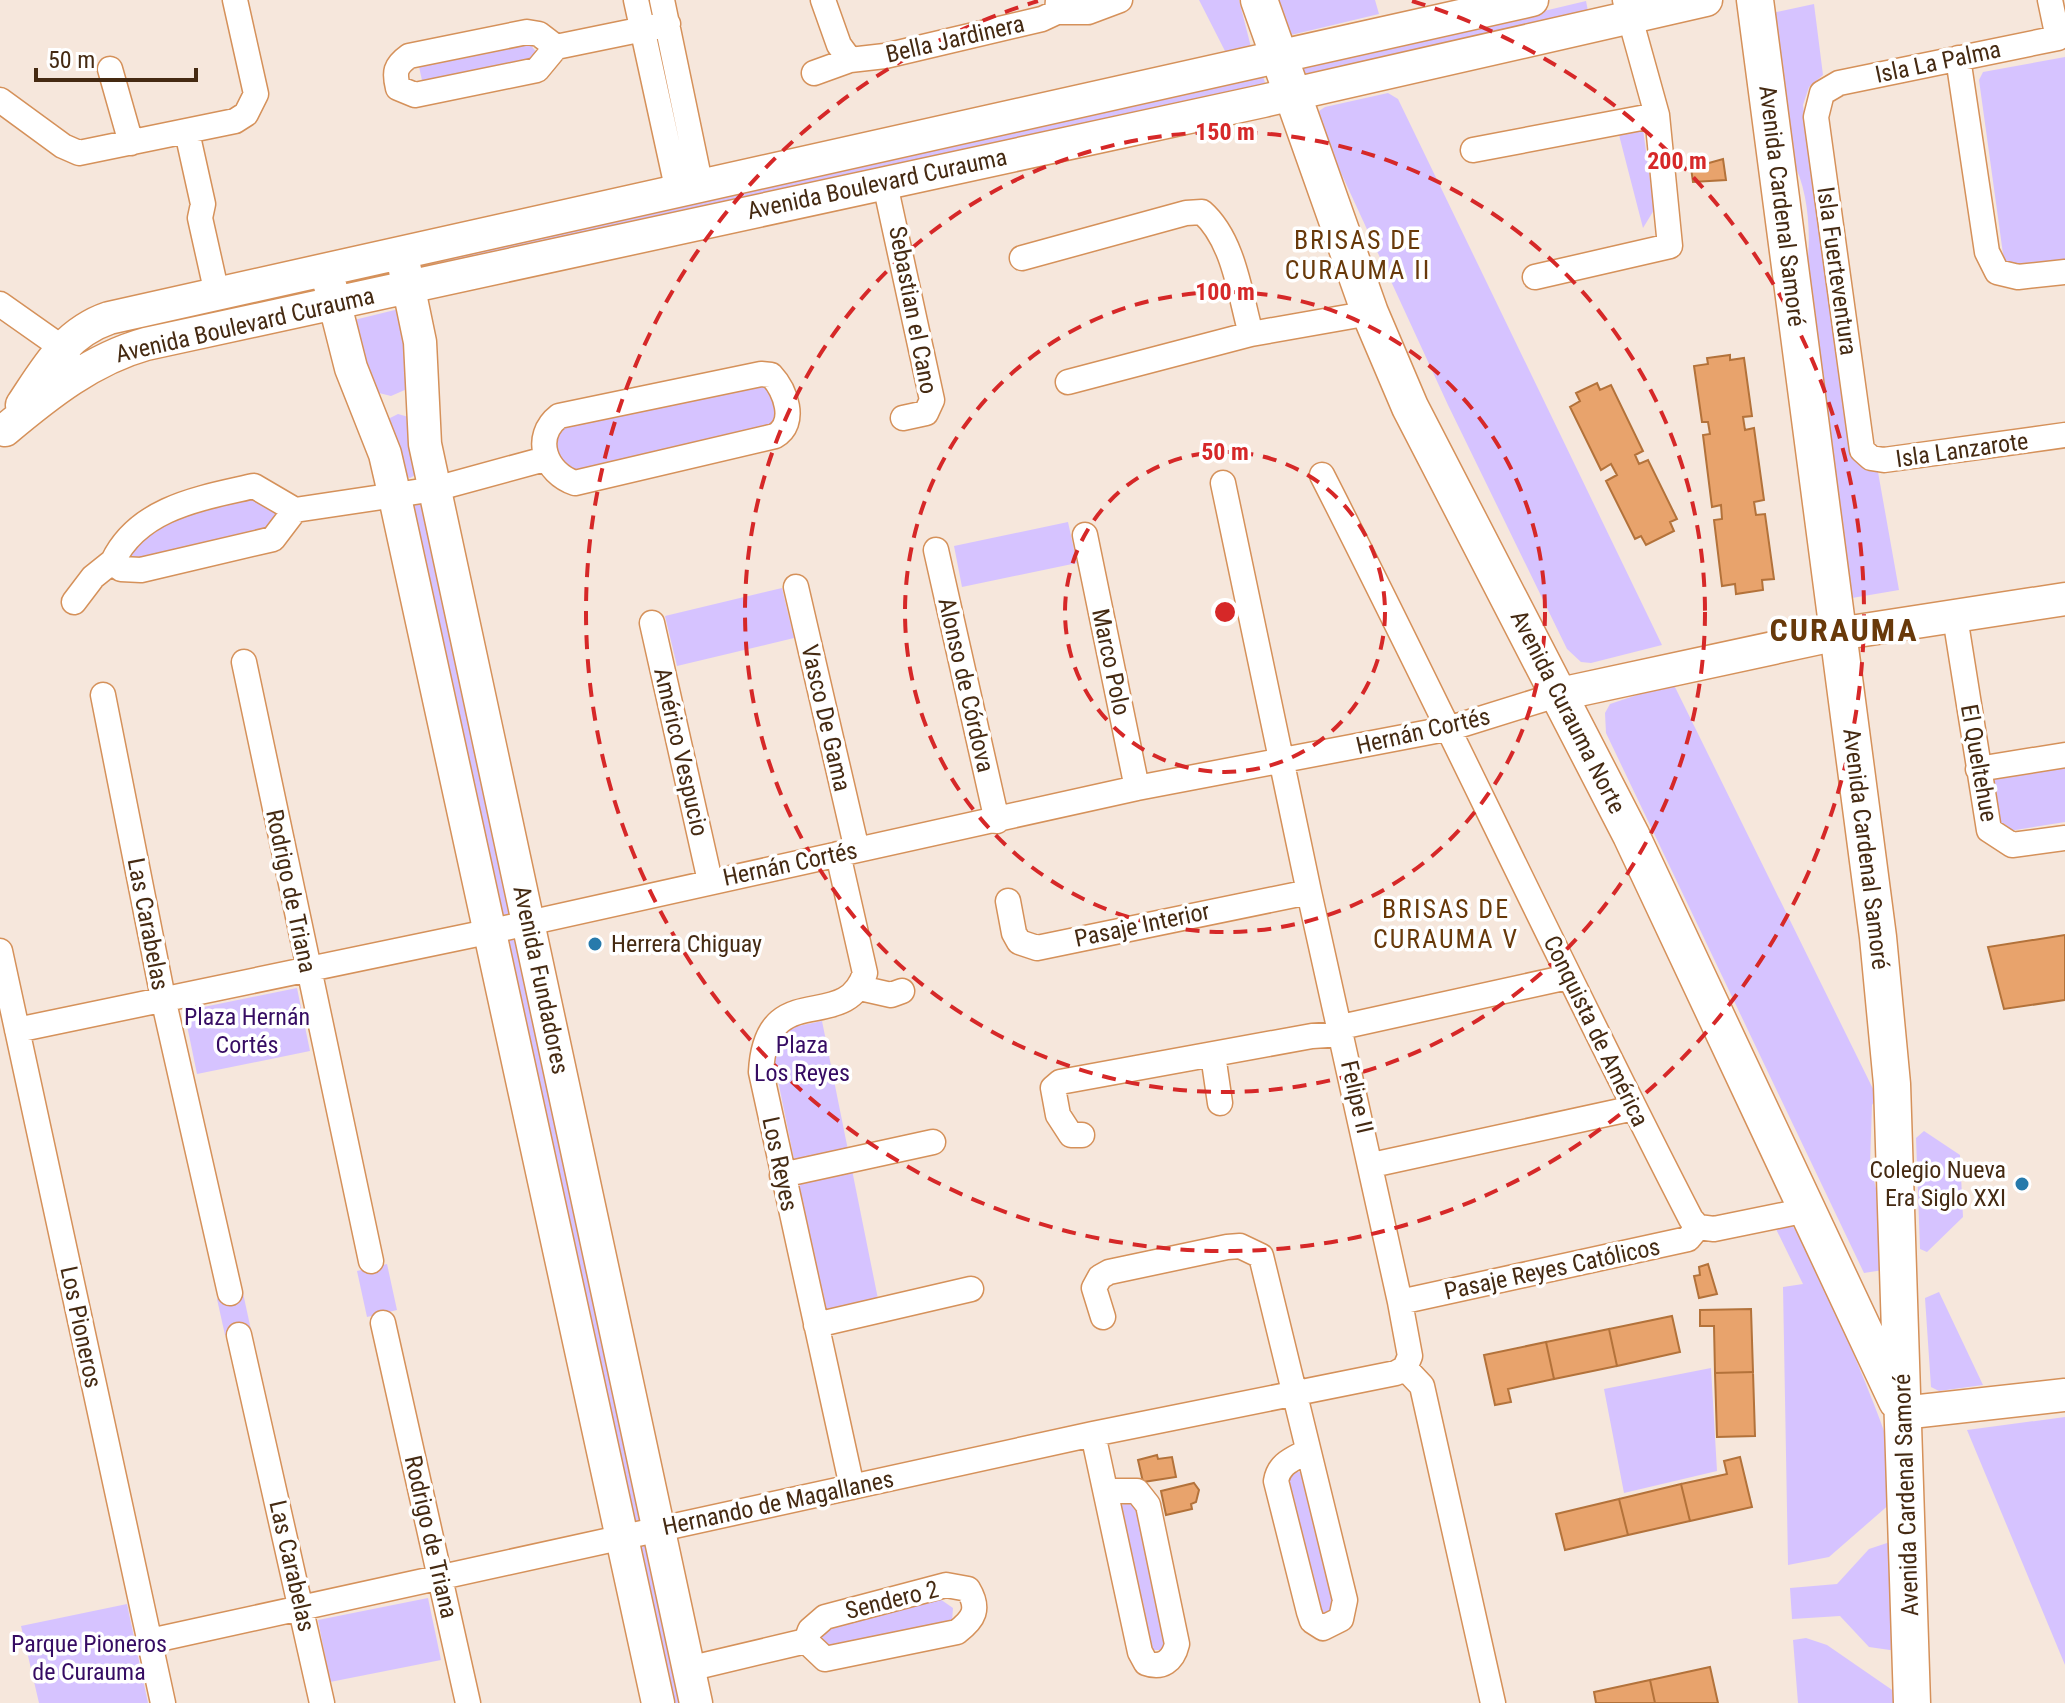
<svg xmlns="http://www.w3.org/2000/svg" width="2065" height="1703" font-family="'Roboto Condensed',sans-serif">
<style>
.green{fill:#d6c3ff}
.building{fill:#e8a36c;stroke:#b3723a;stroke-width:2}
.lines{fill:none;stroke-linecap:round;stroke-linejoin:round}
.minor-casing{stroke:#d5915a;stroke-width:27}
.tertiary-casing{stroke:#d5915a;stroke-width:35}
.secondary-casing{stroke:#d5915a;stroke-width:39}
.minor{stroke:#fff;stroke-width:24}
.tertiary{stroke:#fff;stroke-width:32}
.secondary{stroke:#fff;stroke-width:36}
.ring{fill:none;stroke:#d62828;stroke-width:4;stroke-dasharray:14 10}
.poi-dot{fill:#277aab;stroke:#fff;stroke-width:3}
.labels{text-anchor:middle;stroke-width:7;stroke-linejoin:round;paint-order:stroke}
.street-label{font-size:24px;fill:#452a12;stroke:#fff}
.poi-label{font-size:24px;fill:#452a12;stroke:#fff;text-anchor:start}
.park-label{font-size:24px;fill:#360c63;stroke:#fff}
.neighbourhood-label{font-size:26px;letter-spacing:2px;fill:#68390a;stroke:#fff}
.district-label{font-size:32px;font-weight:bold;letter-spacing:2px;fill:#68390a;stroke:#fff}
.centre{fill:#d62828;stroke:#fff;stroke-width:4}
.ring-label{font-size:24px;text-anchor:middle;font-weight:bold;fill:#d62828;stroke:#fff;stroke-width:7;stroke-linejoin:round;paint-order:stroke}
</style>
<rect width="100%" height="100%" fill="#f6e7dc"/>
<!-- green -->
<path class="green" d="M1199 0H1239L1251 47 1226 53Z
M1274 0H1375L1379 14 1287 36Z
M1586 1 1588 11 1305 76 1302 68Z
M1814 4 1823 75 1809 87 1803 105 1849 441 1865 464 1878 472 1899 590 1852 598 1806 272C1812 239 1809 190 1792 160L1772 13Z
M529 43 537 53 526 64 423 85 418 62Z
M2065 57V263L2015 268 2004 261 1979 80 1983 72Z
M1263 76 1266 86 421 274 416 258Z
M1388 93 1398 99 1662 645 1591 663 1581 662 1567 649 1448 405 1318 123 1319 111 1325 107Z
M1643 129 1654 210 1643 228 1619 135Z
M403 308 407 389 391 396 375 392 350 321Z
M758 383 771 386 779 423 585 474 563 468 553 435 557 426Z
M398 414 412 418 423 471 410 478 398 474 386 420Z
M252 494 282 507 277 527 136 563 126 556 167 518Z
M418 501 430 502 517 908 507 915 495 913 408 506Z
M1068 522 1077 563 962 587 954 546Z
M782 588 794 638 677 666 665 616Z
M1673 683 1877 1097 1872 1105 1870 1165 1881 1208 1883 1270 1864 1273 1606 733 1605 713 1610 704Z
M2065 765V822L2009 831 2000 823 1994 776Z
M512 938 525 940 649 1517 640 1523 626 1521 500 945Z
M297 988 310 1051 197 1074 184 1011Z
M822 1021 878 1299 825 1312 773 1056 784 1029Z
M1924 1131 1960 1155 1963 1217 1927 1252 1920 1249 1916 1138Z
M1792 1226C1807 1238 1887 1429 1891 1453 1893 1469 1891 1487 1891 1503L1829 1557 1788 1565 1783 1287 1803 1284 1776 1229Z
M387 1264 397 1310 367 1317 357 1271Z
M1939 1292 1983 1385 1939 1391 1931 1387 1925 1298Z
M243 1293 251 1330 225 1335 217 1299Z
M1711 1368 1717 1471 1624 1493 1604 1389Z
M2065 1417V1665L1967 1430Z
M1292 1472H1304L1341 1606 1322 1619 1285 1481Z
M1128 1503 1138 1506 1171 1638 1162 1650H1152L1118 1506Z
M642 1541 655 1543 690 1703H666L632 1548Z
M1893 1541 1897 1651 1869 1647 1840 1616 1792 1619 1790 1588 1837 1584 1869 1549Z
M428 1598 441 1660 330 1682 318 1620Z
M940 1599 953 1608 952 1622 819 1648 817 1628 822 1625Z
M127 1604 148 1703H39L21 1626Z
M1806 1638 1827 1645 1898 1694V1703H1798L1793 1640Z"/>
<!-- building -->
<path class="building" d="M1723 159 1726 180 1693 182 1691 168Z
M1730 355V360L1744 358 1752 416 1743 417 1745 430 1754 428 1764 500 1754 502 1756 515 1765 514 1774 579 1762 580 1763 590 1736 594 1735 584 1722 586 1714 520 1722 519 1721 505 1712 507 1703 435 1710 434 1708 422H1702L1694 366 1708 364 1707 358Z
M1597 383 1600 390 1611 385 1643 451 1635 455 1639 464 1648 460 1677 519 1670 522 1674 531 1646 545 1641 536 1635 539 1606 481 1617 475 1611 464 1601 470 1570 407 1580 401 1576 393Z
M2065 935V1000L2004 1009 1988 947Z
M1708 1264 1717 1294 1699 1298 1694 1276 1700 1275 1699 1267Z
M1751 1309 1753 1372 1715 1373 1714 1326H1700V1310Z
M1672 1316 1680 1352 1617 1366 1609 1329Z
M1609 1329 1617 1366 1554 1379 1546 1342Z
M1546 1342 1554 1379 1508 1389 1511 1402 1495 1405 1484 1355Z
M1753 1372 1755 1436 1717 1437 1715 1373Z
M1157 1455 1158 1459 1172 1457 1176 1477 1143 1482 1138 1460Z
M1740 1457 1752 1507 1690 1521 1681 1484 1727 1474 1724 1461Z
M1194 1483 1199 1490 1196 1502 1191 1504 1192 1509 1166 1515 1161 1491Z
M1681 1484 1690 1521 1628 1535 1619 1499Z
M1619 1499 1628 1535 1565 1550 1556 1514Z
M1710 1667 1718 1703H1655L1650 1680Z
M1650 1680 1655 1703H1596L1594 1692Z"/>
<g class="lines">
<!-- minor casing -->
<g class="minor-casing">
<path id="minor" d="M636 0 678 192
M662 0 701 187
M823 0 839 45 850 60 885 56 1042 19 1057 12 1058 0
M2050 0 2058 38 1839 83 1822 93 1816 117 1862 450 1871 458 1884 460 2065 435
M1057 12H1088L1120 0
M556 47 539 34 527 32 409 56C395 66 394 72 398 88L415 95 537 70 556 47 668 24
M1958 58 1987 252 1997 272 2018 277 2065 272
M110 69 131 143
M814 73 850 60
M0 100 63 146 79 153 235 121 246 114 256 94 235 0
M187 132 203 204 200 218 217 294
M1473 150 1657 115
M885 184 932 400 926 413 903 418
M1022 258 1186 213 1202 212C1234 240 1240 295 1251 334
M1535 277 1670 246 1657 115 1625 0
M0 304 61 347 71 363
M761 374 771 375C785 390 798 423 775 436L575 483C545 473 532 437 559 416Z
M1068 382 1251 334 1370 313
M1322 475C1448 722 1564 973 1691 1219L1698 1227 1714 1229 1807 1210
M1223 483 1309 892 1400 1302 1410 1356 1405 1368 1422 1386 1493 1703
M254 486 295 510 273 539 141 570 121 569 113 561C139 507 202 498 254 486Z
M295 510 435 489 545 459
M1085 535 1137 788
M936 550 997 821
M796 587 857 850
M74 602 93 577 113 561
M1955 617 1989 830 2012 845 2065 838
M652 623 710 881
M244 662 371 1261
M103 695 163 998 230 1293
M1978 769 2065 755
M838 854 865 973C845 1036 766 975 761 1072L852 1487
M1008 901 1014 933 1019 942 1037 948 1309 892
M0 951 163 1703
M860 988 891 995 902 991
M1341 1027 1568 977
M17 1030 492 931 1137 788 1451 728 1560 694
M1213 1055 1220 1103
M1082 1135H1071L1058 1115 1053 1088 1060 1082 1312 1036 1342 1034
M1372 1165 1634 1108
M782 1175 933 1142
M1400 1302 1688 1239 1698 1227
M1103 1317 1094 1288 1100 1277 1109 1272 1227 1247 1240 1246 1261 1256 1345 1600 1341 1619 1323 1628 1312 1621 1309 1612 1276 1481C1279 1464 1291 1460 1306 1452
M383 1323 468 1703
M816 1325 971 1289
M239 1335 322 1703
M1093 1434 1140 1652 1146 1663C1162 1669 1173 1661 1177 1644L1148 1505 1137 1491H1106
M946 1585 968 1589C980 1609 974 1619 957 1632L825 1659 806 1641 810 1630 825 1617Z
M150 1641 1093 1434 1396 1373 1405 1368
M688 1669 806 1641"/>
</g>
<!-- tertiary casing -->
<g class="tertiary-casing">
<path id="tertiary" d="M404 265 420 342 425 444 696 1703
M330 285 351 368 385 454 394 493 658 1703
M22 405C46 369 65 333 109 318L1532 0
M5 430C48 394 92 359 146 344L1263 101 1706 0
M1560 694 1838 634 2065 599
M1902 1413 2065 1395"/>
</g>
<!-- secondary casing -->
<g class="secondary-casing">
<path id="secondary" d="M1259 0 1370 313 1410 407 1631 835 1897 1401
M1755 0 1878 937 1892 1084 1912 1703"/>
</g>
<!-- minor -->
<use href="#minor" class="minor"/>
<!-- tertiary -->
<use href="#tertiary" class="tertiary"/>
<!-- secondary -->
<use href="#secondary" class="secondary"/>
</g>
<!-- distance rings -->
<g class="ring">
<circle cx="1225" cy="612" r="160"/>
<circle cx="1225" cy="612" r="320"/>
<circle cx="1225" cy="612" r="480"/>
<path d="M1412 1A639 639 0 1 1 1038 1"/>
</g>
<!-- markers -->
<g class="poi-dot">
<circle cx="595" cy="944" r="8"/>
<circle cx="2022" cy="1184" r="8"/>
</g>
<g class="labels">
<!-- street labels -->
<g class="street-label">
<text transform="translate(955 39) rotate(-13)" y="8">Bella Jardinera</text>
<text transform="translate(1938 62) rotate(-12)" y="8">Isla La Palma</text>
<text transform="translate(877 184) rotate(-12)" y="8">Avenida Boulevard Curauma</text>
<text transform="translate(1782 206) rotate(83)" y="8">Avenida Cardenal Samoré</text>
<text transform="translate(1837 271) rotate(82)" y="8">Isla Fuerteventura</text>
<text transform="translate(913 310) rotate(79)" y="8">Sebastian el Cano</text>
<text transform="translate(245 325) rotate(-13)" y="8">Avenida Boulevard Curauma</text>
<text transform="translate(1962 450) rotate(-8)" y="8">Isla Lanzarote</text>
<text transform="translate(1111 662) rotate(78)" y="8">Marco Polo</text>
<text transform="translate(966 685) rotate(77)" y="8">Alonso de Córdova</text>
<text transform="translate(1568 712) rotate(63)" y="8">Avenida Curauma Norte</text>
<text transform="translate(826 718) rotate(77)" y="8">Vasco De Gama</text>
<text transform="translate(1423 731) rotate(-13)" y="8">Hernán Cortés</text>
<text transform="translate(681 752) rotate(77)" y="8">Américo Vespucio</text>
<text transform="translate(1979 763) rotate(80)" y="8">El Queltehue</text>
<text transform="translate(1866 849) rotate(83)" y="8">Avenida Cardenal Samoré</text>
<text transform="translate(790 864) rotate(-12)" y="8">Hernán Cortés</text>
<text transform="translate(291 891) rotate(78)" y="8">Rodrigo de Triana</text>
<text transform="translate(148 924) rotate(79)" y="8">Las Carabelas</text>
<text transform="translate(1142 925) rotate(-12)" y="8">Pasaje Interior</text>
<text transform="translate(541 980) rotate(78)" y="8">Avenida Fundadores</text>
<text transform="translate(1596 1031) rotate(64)" y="8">Conquista de América</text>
<text transform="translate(1357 1097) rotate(77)" y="8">Felipe II</text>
<text transform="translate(780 1164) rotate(78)" y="8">Los Reyes</text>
<text transform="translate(1552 1269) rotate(-12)" y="8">Pasaje Reyes Católicos</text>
<text transform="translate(81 1327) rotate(78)" y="8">Los Pioneros</text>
<text transform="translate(1906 1495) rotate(-92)" y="8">Avenida Cardenal Samoré</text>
<text transform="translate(778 1503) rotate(-12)" y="8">Hernando de Magallanes</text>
<text transform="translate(431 1537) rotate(77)" y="8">Rodrigo de Triana</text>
<text transform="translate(292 1566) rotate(77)" y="8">Las Carabelas</text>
<text transform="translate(892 1600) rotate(-14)" y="8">Sendero 2</text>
</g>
<!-- poi labels -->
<g class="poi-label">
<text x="611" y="952">Herrera Chiguay</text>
<text x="2006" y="1178" text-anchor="end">Colegio Nueva<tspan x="2006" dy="28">Era Siglo XXI</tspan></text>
</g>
<!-- park labels -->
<g class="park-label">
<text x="247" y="1025">Plaza Hernán<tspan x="247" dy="28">Cortés</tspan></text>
<text x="802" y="1053">Plaza<tspan x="802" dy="28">Los Reyes</tspan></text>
<text x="89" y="1652">Parque Pioneros<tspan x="89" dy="28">de Curauma</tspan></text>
</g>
<!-- neighbourhood labels -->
<g class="neighbourhood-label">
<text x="1358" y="249">BRISAS DE<tspan x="1358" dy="30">CURAUMA II</tspan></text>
<text x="1446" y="918">BRISAS DE<tspan x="1446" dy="30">CURAUMA V</tspan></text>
</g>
<!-- district labels -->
<g class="district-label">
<text x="1844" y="641">CURAUMA</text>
</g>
</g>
<circle cx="1225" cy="612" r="12" class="centre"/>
<g class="ring-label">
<text x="1225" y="140">150 m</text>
<text x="1677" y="169">200 m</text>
<text x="1225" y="300">100 m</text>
<text x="1225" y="460">50 m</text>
</g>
<!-- scale -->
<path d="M36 68v12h160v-12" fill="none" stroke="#452a12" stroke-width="4"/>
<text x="48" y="68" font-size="24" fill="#452a12" stroke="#ffffff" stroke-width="6" paint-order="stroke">50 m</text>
</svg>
